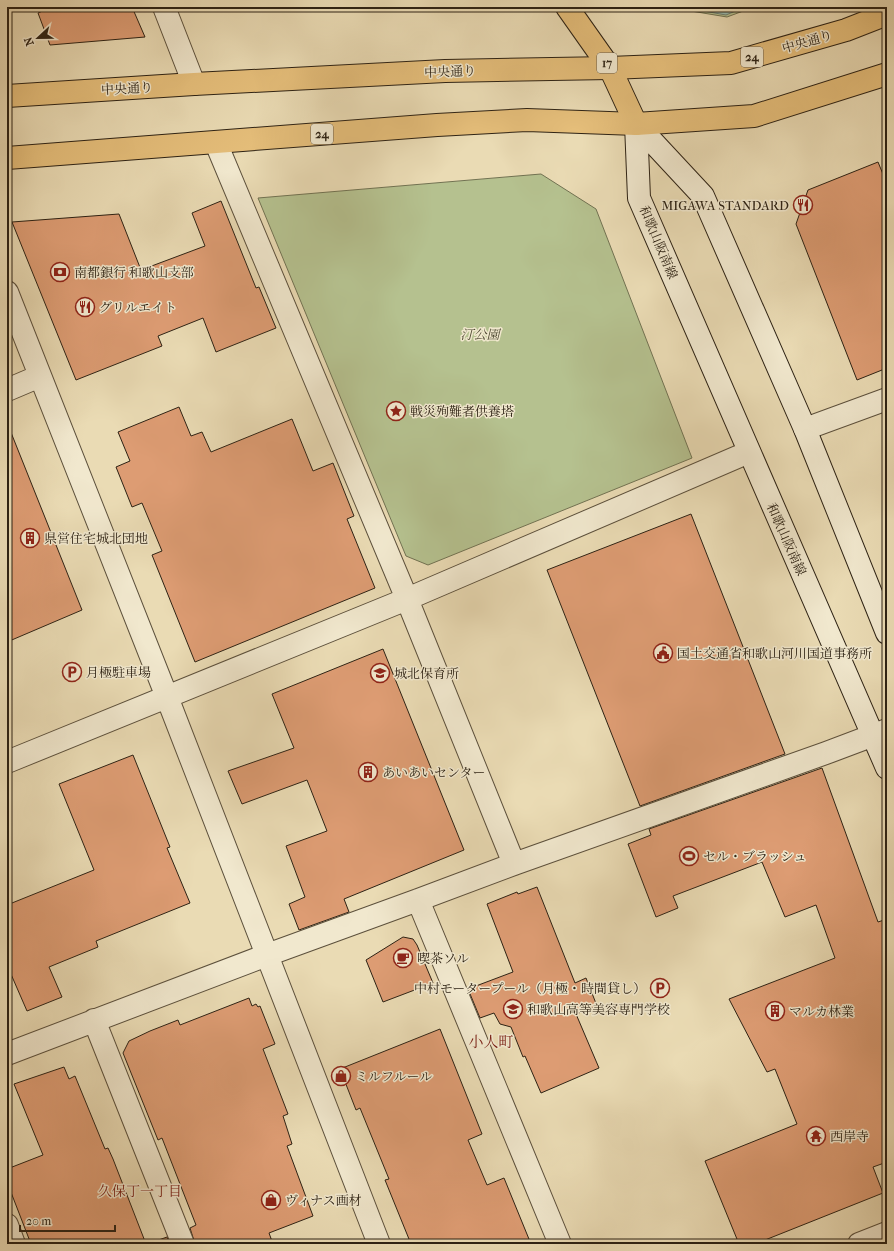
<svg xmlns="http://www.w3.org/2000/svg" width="894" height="1251" font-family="'IM FELL French Canon','Noto Serif JP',serif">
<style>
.green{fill:#b5c18f;stroke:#717252}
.water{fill:#98bbb0;stroke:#6d7e72}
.building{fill:#dd9c73;stroke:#2d2214}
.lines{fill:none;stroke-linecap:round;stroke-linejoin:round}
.minor-casing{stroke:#5c503c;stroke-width:24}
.secondary-casing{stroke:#2d2214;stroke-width:24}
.primary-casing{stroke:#2d2214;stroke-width:24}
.trunk-casing{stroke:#2d2214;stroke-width:24}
.minor{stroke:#f1e8ce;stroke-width:22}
.secondary{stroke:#f1e8ce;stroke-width:22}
.primary{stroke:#e5be7a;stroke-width:22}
.trunk{stroke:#e5be7a;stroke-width:22}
.labels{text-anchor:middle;stroke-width:3;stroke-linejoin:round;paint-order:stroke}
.shield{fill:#f1e8ce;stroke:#685d4c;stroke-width:1}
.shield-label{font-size:12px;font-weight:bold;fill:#2d2214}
.street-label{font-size:13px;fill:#2d2214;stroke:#f1e8ce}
.poi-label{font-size:13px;fill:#2d2214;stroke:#f1e8ce;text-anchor:start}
.park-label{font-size:13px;font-style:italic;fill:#4f4a33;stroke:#f1e8ce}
.neighbourhood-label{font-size:14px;fill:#7a1f14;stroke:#f1e8ce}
.quarter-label{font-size:15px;fill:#7a1f14;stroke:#f1e8ce}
</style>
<rect width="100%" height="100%" fill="#eadbb4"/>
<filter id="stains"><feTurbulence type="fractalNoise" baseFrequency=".005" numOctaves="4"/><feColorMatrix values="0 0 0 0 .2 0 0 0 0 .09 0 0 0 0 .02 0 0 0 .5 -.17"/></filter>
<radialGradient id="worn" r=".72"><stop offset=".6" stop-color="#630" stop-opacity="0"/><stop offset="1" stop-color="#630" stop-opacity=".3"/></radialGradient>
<!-- green -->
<path class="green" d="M667 7H754L727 17Z
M541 174 596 209 692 458 428 565 406 556 258 198Z"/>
<!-- water -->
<path class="water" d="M681 7H745L726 15Z"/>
<!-- building -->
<path class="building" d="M52 7H132L145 37 50 45 38 13Z
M878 162 887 184V368L857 380 796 224 808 190Z
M221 201 256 288 259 287 276 328 216 352 203 318 158 336 162 346 76 380 12 222 119 214 141 270 205 246 192 213Z
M179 407 191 436 202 432 211 452 292 419 313 471 333 463 354 516 347 519 375 588 195 662 152 555 162 551 142 503 132 507 116 467 130 461 118 432Z
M7 425H8L82 610 7 642Z
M691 514 785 754 640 806 547 570Z
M383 649 464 850 344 899 349 912 299 930 289 904 305 897 286 846 327 831 307 780 242 804 228 771 294 748 272 694Z
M133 755 170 847 167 848 190 903 96 941 98 947 49 967 62 997 27 1011 7 965V905L94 870 59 784Z
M822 768 878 922 887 919V1162L873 1167 883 1193 755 1244H739L705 1161 797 1124 775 1069 767 1072 729 999 835 958 816 905 785 917 762 862 673 896 678 908 656 917 628 844 651 835 649 829Z
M537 887 575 983 586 978 597 1006 576 1014 599 1068 541 1093 525 1056 523 1057 511 1027 500 1024 494 1013 480 1018 468 989 513 972 487 904 517 892 518 894Z
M403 937 413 939 417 945 433 983 383 1002 366 960Z
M249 998 252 1006 256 1004 258 1007 260 1006 275 1044 263 1049 288 1114 283 1116 292 1144 287 1146 313 1216 269 1233 273 1244H195L190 1228 196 1225 162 1138 158 1140 123 1053 129 1041 150 1031 178 1020 180 1025Z
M440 1029 482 1134 468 1140 487 1185 504 1178 531 1244H411L385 1180 389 1179 360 1108 356 1110 340 1069Z
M64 1067 69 1079 75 1076 105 1149 108 1148 113 1159 146 1244H31L7 1182V1169L43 1155 14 1084Z
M167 1237 170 1244H153V1242Z"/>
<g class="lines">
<!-- minor casing -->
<g class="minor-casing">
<path id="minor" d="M164 7 194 84
M216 143 407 599 514 864
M7 292 167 697 379 1244
M7 390 40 376
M805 429 887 399
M7 762 407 599 749 452
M418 900 560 1244
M94 1020 183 1244
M7 1054 267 955 418 900 514 864 826 753 887 730
M7 1225 14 1244
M859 1244 887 1233"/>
</g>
<!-- secondary casing -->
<g class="secondary-casing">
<path id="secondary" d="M636 124 639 198 887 768
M636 124 703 196 805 429 887 633"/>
</g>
<!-- primary casing -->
<g class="primary-casing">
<path id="primary" d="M567 7 610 68 636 124"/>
</g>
<!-- trunk casing -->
<g class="trunk-casing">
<path id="trunk" d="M7 96 194 84 445 71 610 68 731 63 846 30 887 14
M7 158 437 125 527 120 636 124 754 116 887 74"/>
</g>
<!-- minor -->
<use href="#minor" class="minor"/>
<!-- secondary -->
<use href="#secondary" class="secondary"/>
<!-- primary -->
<use href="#primary" class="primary"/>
<!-- trunk -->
<use href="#trunk" class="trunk"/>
</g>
<!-- icons -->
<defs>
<g id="restaurant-ring" transform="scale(1)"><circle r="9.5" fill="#f1e8ce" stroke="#8f2418" stroke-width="1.5"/><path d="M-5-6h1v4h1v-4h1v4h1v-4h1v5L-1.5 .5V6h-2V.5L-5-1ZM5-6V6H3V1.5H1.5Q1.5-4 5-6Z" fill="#8f2418"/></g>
<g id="bank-ring" transform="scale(1)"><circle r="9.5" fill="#f1e8ce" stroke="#8f2418" stroke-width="1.5"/><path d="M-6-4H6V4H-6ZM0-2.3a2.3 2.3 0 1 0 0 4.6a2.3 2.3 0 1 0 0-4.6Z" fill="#8f2418"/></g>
<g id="sight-ring" transform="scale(1)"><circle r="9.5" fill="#f1e8ce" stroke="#8f2418" stroke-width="1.5"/><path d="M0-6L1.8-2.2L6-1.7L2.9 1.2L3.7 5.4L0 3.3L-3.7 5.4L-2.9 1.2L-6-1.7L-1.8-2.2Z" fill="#8f2418"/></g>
<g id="building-ring" transform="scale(1)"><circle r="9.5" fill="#f1e8ce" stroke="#8f2418" stroke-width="1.5"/><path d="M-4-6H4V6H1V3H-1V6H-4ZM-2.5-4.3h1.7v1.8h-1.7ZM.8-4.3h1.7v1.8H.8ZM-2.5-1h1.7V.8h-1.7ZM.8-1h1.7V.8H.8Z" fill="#8f2418"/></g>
<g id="civic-ring" transform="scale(1)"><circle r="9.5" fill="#f1e8ce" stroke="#8f2418" stroke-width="1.5"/><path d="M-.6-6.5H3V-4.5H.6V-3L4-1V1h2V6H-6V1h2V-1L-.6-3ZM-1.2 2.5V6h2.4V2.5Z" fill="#8f2418"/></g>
<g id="parking-ring" transform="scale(1)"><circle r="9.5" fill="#f1e8ce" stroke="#8f2418" stroke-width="1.5"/><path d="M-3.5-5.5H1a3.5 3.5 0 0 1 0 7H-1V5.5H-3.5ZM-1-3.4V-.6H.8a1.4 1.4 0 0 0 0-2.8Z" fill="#8f2418"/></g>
<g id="school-ring" transform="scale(1)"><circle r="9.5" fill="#f1e8ce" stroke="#8f2418" stroke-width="1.5"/><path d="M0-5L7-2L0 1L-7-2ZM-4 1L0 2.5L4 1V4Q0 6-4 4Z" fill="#8f2418"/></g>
<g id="stadium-ring" transform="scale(1)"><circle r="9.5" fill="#f1e8ce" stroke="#8f2418" stroke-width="1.5"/><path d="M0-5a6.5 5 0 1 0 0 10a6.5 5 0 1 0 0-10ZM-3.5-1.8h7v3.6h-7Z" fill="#8f2418"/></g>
<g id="cafe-ring" transform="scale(1)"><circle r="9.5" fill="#f1e8ce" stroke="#8f2418" stroke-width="1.5"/><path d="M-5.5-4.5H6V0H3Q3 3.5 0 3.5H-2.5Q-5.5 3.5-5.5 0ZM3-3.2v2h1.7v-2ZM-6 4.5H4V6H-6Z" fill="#8f2418"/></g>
<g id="shop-ring" transform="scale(1)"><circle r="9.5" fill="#f1e8ce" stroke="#8f2418" stroke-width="1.5"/><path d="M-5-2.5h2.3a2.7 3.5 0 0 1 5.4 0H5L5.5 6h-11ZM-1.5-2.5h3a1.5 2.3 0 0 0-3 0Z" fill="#8f2418"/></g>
<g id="temple-ring" transform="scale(1)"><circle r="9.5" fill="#f1e8ce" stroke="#8f2418" stroke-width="1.5"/><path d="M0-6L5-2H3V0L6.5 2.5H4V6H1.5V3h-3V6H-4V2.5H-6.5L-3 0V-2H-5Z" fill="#8f2418"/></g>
</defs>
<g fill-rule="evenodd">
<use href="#restaurant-ring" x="803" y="205"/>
<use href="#bank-ring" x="60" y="272"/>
<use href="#restaurant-ring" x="85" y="307"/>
<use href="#sight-ring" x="396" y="411"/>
<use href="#building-ring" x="30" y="538"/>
<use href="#civic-ring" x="663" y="653"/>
<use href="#parking-ring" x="72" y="672"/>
<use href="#school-ring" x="380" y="673"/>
<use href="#building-ring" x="368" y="772"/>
<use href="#stadium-ring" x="689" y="856"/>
<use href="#cafe-ring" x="403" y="958"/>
<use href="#parking-ring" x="660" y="988"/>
<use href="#school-ring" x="513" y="1009"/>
<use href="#building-ring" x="775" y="1011"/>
<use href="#shop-ring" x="341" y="1076"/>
<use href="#temple-ring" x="816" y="1136"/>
<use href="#shop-ring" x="271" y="1200"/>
</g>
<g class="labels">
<!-- shield labels -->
<g class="shield">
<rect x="741" y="47" width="22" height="20" rx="3"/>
<rect x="597" y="53" width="20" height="20" rx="3"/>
<rect x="311" y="124" width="22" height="20" rx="3"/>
</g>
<g class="shield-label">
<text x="752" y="61">24</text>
<text x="607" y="67">17</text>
<text x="322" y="138">24</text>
</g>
<!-- street labels -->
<g class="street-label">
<text transform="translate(807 41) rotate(-16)" y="5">中央通り</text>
<text transform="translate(450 71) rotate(-2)" y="5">中央通り</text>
<text transform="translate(127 88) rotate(-3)" y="5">中央通り</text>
<text transform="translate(659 242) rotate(67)" y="5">和歌山阪南線</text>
<text transform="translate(787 539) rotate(66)" y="5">和歌山阪南線</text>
</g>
<!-- poi labels -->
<g class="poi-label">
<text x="789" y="210" text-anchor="end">MIGAWA STANDARD</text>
<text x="74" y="277">南都銀行 和歌山支部</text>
<text x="99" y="312">グリルエイト</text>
<text x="410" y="416">戦災殉難者供養塔</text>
<text x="44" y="543">県営住宅城北団地</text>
<text x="677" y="658">国土交通省和歌山河川国道事務所</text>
<text x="86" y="677">月極駐車場</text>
<text x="394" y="678">城北保育所</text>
<text x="382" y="777">あいあいセンター</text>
<text x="703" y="861">セル・ブラッシュ</text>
<text x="417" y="963">喫茶ソル</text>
<text x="646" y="993" text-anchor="end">中村モータープール（月極・時間貸し）</text>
<text x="527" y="1014">和歌山高等美容専門学校</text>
<text x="789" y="1016">マルカ林業</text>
<text x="355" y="1081">ミルフルール</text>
<text x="830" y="1141">西岸寺</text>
<text x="285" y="1205">ヴィナス画材</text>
</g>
<!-- park labels -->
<g class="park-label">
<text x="480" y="339">汀公園</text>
</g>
<!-- neighbourhood labels -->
<g class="neighbourhood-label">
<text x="140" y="1196">久保丁一丁目</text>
</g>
<!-- quarter labels -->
<g class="quarter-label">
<text x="491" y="1047">小人町</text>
</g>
</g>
<!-- margin -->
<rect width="894" height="1251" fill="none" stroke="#eadbb4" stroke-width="24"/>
<rect x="8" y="8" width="878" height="1235" fill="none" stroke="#2d2214" stroke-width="2"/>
<rect x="12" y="12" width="870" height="1227" fill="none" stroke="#2d2214"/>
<!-- north arrow -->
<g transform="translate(38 38) rotate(248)" stroke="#f1e8ce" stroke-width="3" paint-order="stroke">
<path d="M0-3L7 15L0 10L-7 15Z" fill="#2d2214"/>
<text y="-6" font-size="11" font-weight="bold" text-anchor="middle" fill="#2d2214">N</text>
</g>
<!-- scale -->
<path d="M20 1225v6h95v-6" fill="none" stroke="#2d2214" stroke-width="2"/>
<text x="26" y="1225" font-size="12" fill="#2d2214" stroke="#f1e8ce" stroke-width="3" paint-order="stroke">20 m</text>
<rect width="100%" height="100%" filter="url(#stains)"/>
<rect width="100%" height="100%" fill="url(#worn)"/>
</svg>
